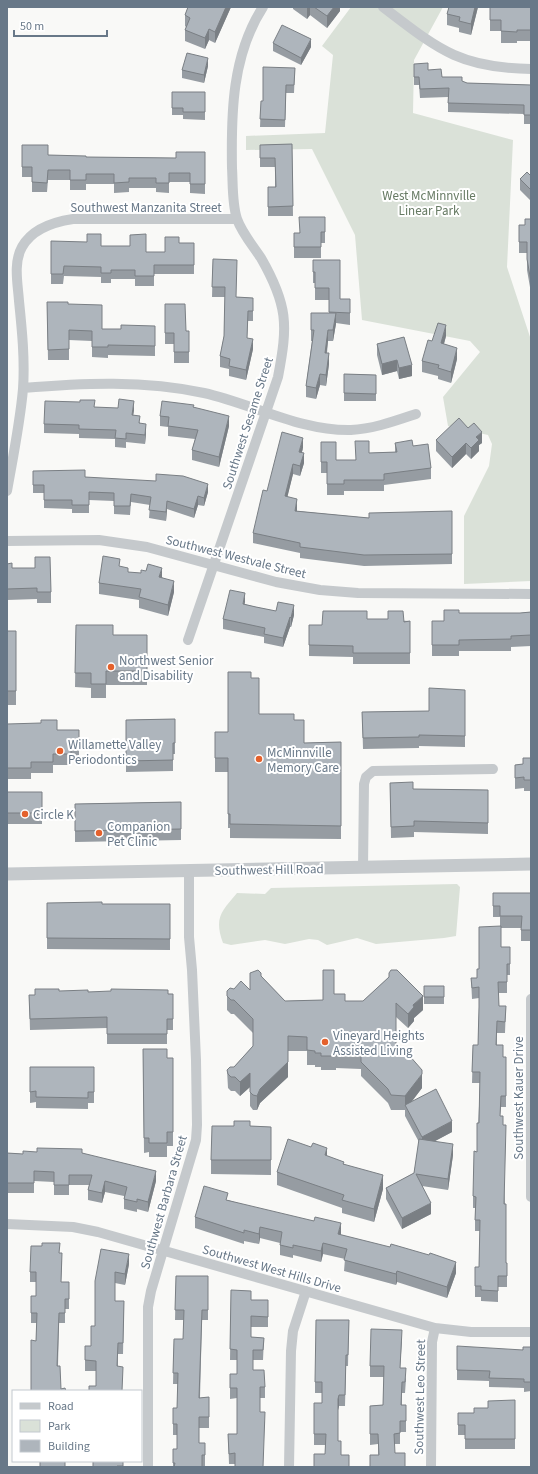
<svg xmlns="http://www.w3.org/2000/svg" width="538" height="1474" font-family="'Source Sans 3',sans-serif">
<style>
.green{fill:#dae1d8}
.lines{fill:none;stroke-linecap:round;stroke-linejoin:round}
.minor{stroke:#c5c9cc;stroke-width:10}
.tertiary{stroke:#c5c9cc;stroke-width:13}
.wall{fill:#969ca2}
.shaded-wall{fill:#7a7f84}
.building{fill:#aeb5bc;stroke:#7a7f84}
.poi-dot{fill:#e4612c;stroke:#fff;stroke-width:1.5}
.labels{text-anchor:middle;stroke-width:4;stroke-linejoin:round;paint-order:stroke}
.park-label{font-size:13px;fill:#667a63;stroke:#fff}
.street-label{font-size:13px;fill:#687888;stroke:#fff}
.poi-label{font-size:13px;fill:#687888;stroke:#fff;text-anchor:start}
</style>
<rect width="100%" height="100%" fill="#f9f9f7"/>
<!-- green -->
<path class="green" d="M351 7H443L414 60 413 113 513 140 507 267 531 340V581L464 584V516L489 466 492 444 488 435 448 426 443 397 480 352 470 341 362 320 355 235 312 149 246 150V136L325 133 333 55 322 46Z
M457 884 460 887 456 936 444 938 376 944 357 938 327 945 318 940 309 939 285 944 265 940 231 945 223 943C214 918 221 912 237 893L265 894 271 888Z"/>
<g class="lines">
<!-- minor -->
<path class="minor" d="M383 7C438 49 459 68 531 69
M23 388C83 383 144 380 204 393 253 404 300 431 351 430 373 429 395 421 416 414
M7 491C13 457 20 423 23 389 25 360 22 330 19 301 18 285 13 263 22 247 32 229 53 222 73 219H237
M7 541 99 540 147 547 276 582 320 590 358 593 531 594
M188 640 278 377C288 325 288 305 261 258 253 246 242 233 237 219 232 204 233 184 232 168 231 113 232 55 263 7
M363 868 364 784 366 777 373 771 493 769
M531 999V1197
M7 1224 73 1227 98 1232 435 1328 471 1332H531
M148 1467V1307L151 1291 196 1140 197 1125 196 1060 192 970 189 937V871
M289 1467 291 1351 293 1331 306 1291
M431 1467 432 1342 435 1328"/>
<!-- tertiary -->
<path class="tertiary" d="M7 874 531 864"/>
</g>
<!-- wall -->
<path class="wall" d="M188 7H231L215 43 209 40 205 49 185 41V30L186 27 185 26V15Z
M293 7H340V11L327 28 310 15 307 19 293 9Z
M449 7H478L471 35 459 32V28L447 25V14Z
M490 7H531V41H517V43H501V31H490Z
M273 43 311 47 301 65 273 51Z
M414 64 428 70 442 77 467 83 531 85V124H524V114L448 112V97L420 98 419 85H414Z
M208 66 204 83 182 78V70Z
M295 68 294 93H286L285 127H260L261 101H263Z
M172 92H205V120L183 119V115H172Z
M292 144 293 216H268V187H275V167H260V145Z
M22 145 48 155 86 157 176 158 205 152V194L190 193V182H169V193L156 192V188H129V192L114 193V184H86V190H70V180H48L47 192H32V177H22Z
M531 176V201L520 190V179Z
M325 217V243H321V258H294V233H299Z
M531 219V293L527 270V253H519V225H525Z
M51 241 101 246 146 252H165L179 243H194V274H154V286H135V279H111V283H101V277L64 276 63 284H51Z
M213 259 236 297 253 298V321H248L247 338 253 349 246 380 229 376V369L220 367V356L224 336 225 297H212Z
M313 260 340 299H350V325L336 323 333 341H328L327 353 329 364 326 386 320 385 316 399 306 397V386L312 341H311V313H329V300H315V283H313Z
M47 302 68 304 102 329 155 336V356L108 355V358L92 357V341L69 340V360H48Z
M165 304 186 331H189V363H174V344H165Z
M446 336 444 344 457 359 451 383 438 379V376L422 372V361L432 341Z
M404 337 412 376 399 379 397 371 382 375 377 355V344Z
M344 374 376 375V401H344Z
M95 407 134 410 133 415 140 423 146 433 145 444 126 442V448L115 447V439L79 438V434L44 433V424Z
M194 407 229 426 219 467 192 460V450L195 439 168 436V427L160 426V416Z
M436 440 482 443 479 445V451L471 459 466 454 452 468 436 451Z
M321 442 336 460H355L369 453 395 452V443L413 446 431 468V479L384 485V491H344V495H327V473H321Z
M303 448 302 452 304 463 300 476 293 474 287 497 297 510V511L369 518 452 511V564L364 566 300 558V553L253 543V533L267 491Z
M33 471 85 477 208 492 204 506 198 505 194 518 167 509 166 521 149 518 150 505 131 502 130 515 114 514V501L89 500V513H72V509L44 508V493H33Z
M7 564 12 568 51 592V603H37V599L7 600Z
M120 567 128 572 162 577 174 592 168 616 139 608V600L99 594V583Z
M245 602 244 604 256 607 294 615 291 627H290L283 647 264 643V637L223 629V619Z
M531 612V646L511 647V651H459V656H432V621H444L459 613H520Z
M367 619 410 621V664H353V657L309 656V625H322Z
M76 625 113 635H147V685H106V698H91V688L75 687Z
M7 631H16V705H7Z
M251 678 259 714 294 720 304 743 341 742V839L230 838V828H228V772H215V732H228Z
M465 690V747L419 746V748L363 749 362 712 429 711Z
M175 719V754H173V771L126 772V720Z
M7 724 57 730H79V761H71V765H53V773H31V779H7Z
M531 758V791H524V788L515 789V765L523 764Z
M390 783 413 789 488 790V834L414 832V837L391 838Z
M7 792H42V824H7Z
M181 802V840L75 842V804Z
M493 893H531V941H521V928H501V947H510V975H507V993H498L499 1006H506L505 1033H497V1045L503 1057H506V1107H501L500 1116 505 1204 506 1263 507 1274V1287H498V1302L481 1301V1297H475V1267H479L480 1231H475V1208H473V1196L477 1152 480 1083H472L473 1045H478L479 1013V998L472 999 471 978H477L479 969 500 926V917H493Z
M47 903 102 904H170V950L47 949Z
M261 976 285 1001 323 1000 334 994 345 1001H363L389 977 423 1010 414 1018V1021L408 1028 396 1017V1047L422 1088 411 1102 452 1132 435 1141 453 1155 448 1190 422 1186 431 1214 402 1229 386 1199V1188L414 1173 419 1142 405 1116V1109V1110H391L388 1103 361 1076V1069L336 1068V1070H321V1067H315V1065H307V1051H288V1077L260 1103 257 1110H253L250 1106V1087L240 1096 235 1091H231L228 1088 227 1070 234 1067 253 1046V1033L234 1014H231L227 1010V991L250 990Z
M424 986H444V1004H424Z
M59 991 173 994V1030H167V1044H107V1028L30 1030 29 995H35Z
M143 1049 167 1058H173V1146H167V1157H149V1152L144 1153Z
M30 1067H94V1103H88V1109L36 1108V1102L30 1103Z
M250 1126 271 1127V1175L211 1174V1160Z
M7 1153 23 1154 82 1153 156 1181 148 1212 137 1209V1212L124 1209V1196L105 1192 102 1203 88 1200V1190L89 1185H69V1195H54V1182L34 1181V1193H7Z
M327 1156 344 1164 383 1189 374 1222 342 1213V1208L277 1185V1172Z
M228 1200 341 1234V1235L456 1273 447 1298 397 1282 396 1285 344 1271 345 1259 323 1254 321 1262 293 1255V1258L280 1255V1243L260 1238 259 1244 244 1241V1244L195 1228V1217Z
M60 1253 62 1263 61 1282H69V1309H65V1323H59L58 1366 31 1391 36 1341 37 1323H31V1296H36V1282H30V1272Z
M129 1264 125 1285 115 1283V1301H124L123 1354H118V1366L96 1386V1371H85V1346H91L95 1326V1281Z
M176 1276H208V1320H202L200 1398 209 1397V1428H199V1443H205V1466H202V1467H173V1449H177V1435H173V1408H177L178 1384H173L174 1339H183L184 1320H175Z
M231 1290 251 1300H268V1327H251V1337L264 1338 263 1360H253V1370L265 1387V1398H260V1412L265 1423 235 1464H229L228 1434H237V1398L230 1399V1374H237V1360H230Z
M349 1320 348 1366H346L345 1406H339L338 1410 325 1454V1445H314V1403H322V1393H315V1382Z
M402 1341 400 1368 406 1379 405 1393H402V1405H406V1432H400V1444H394L378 1455V1444L370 1445V1406L383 1405 384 1377H370V1366Z
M531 1347V1391L524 1392V1388L489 1387V1381L457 1380V1370Z
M515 1400V1449H465V1435H458V1413H474L488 1408Z"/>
<!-- shaded-wall -->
<path class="shaded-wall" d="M226 7H231L215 43V32Z
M307 7H310V15L307 19Z
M334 7H340V11L327 28V16Z
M475 7H478L471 35V24Z
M209 29V40L205 49V38Z
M311 39V47L301 65V58Z
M208 58V66L204 83V75Z
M336 313V324L333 341V330Z
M446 325V336L441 354V343Z
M328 330V341L325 364V353Z
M253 339V349L246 380V370Z
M457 348V359L451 383V372Z
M329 353V364L326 386V375Z
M397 360V371L382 375V364Z
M412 365V376L399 379V368Z
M320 374V385L316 399V388Z
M134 401V410L132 424V415Z
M229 416V426L219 467V457Z
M146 424V433L145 444V435Z
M482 432V443L479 445V451L471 459V448L476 437Z
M303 438V448L299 462V452Z
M466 443V454L452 468V457Z
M304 453V463L300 476V466Z
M293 464V474L285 507V496Z
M208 484V492L204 506V498Z
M198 496V505L194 518V509Z
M297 499V510L295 521V511Z
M167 501V509L166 521V512Z
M162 568V579L159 577Z
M174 581V592L168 616V605Z
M245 593V602L243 613V604Z
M294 605V615L291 627V618Z
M290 617V627L283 647V638Z
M423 996V1010L414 1018V1021L408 1028V1014L413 1005Z
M288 1062V1077L260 1103 257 1110V1096L260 1089Z
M250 1073V1087L240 1096V1082Z
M422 1074V1088L407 1108 405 1105V1110V1096Z
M452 1121V1132L422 1148V1137Z
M453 1144V1155L448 1190V1179Z
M327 1148V1161L325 1155Z
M156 1171V1181L148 1212V1202Z
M383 1175V1189L374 1222V1209Z
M105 1181V1192L102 1203V1193Z
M431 1203V1214L402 1229V1218Z
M341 1223V1234L338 1245V1234Z
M260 1227V1238L259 1244V1234Z
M323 1243V1254L321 1262V1251Z
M129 1254V1264L125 1285V1274Z
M456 1262V1273L447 1298V1287Z
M397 1271V1282L396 1285V1274Z
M339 1395V1406L338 1410V1399Z"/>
<!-- building -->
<path class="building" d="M188 7H226L215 32 209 29 205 38 185 30 190 18 185 15Z
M314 7H334L327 16Z
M449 7H475L471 24 459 21 460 17 447 14Z
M490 7H531V30H517V32L501 31V20H490Z
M282 25 311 39 301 58 273 43Z
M187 53 208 58 204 75 182 70Z
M428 63V70L441 69 442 77H462V81L467 83 531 85V115H524V105L448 103 449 88 420 89 419 77H414V64Z
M263 67 295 68 294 85H286L285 120 260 119 261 101H263Z
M172 92H205V112H183V108H172Z
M292 144 293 206 268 207V187H276L275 158H260V145Z
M22 145H48V155L86 156V157L176 158V152H205V184H190V173H169V183H156V178H129V182L114 183V174H86V180H70V170H48L47 183 32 182V167H22Z
M527 172 531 176V190L520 179Z
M299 217H325V232H321V247H294V233H300Z
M525 219H531V282L527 259V242H519V225H525Z
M87 234H101V246H130V235L146 234V252H165V237H179V243H194V265H154V276H135V270H111V273H101V267L64 266 63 274H51V241L87 242Z
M213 259 237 260 236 297 253 298V311H248L247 338 253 339 246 370 229 366 230 359 220 356 224 336 225 287H212Z
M313 260H340V299H350V313L329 312V288H315V272H313Z
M47 302H68V304L102 305V329H121V325L155 326V346L108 345V347H92V331L69 330V349L48 350Z
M165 304H185L186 331H189V352H174V333H165Z
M311 313H336L333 330H328L325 353H329L326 375 320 374 316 388 306 386 314 330H311Z
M438 323 446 325 441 343 457 348 451 372 438 368 439 365 422 361 428 340 432 341Z
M404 337 412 365 399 368 397 360 382 364 377 344Z
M344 374 376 375V394L344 393Z
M119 399 134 401 132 415 140 416 139 423 146 424 145 435 126 433V439L115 438 116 430 79 429V425L44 424 45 401 80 402V400H95L94 407 118 408Z
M162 401 194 405 193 407 229 416 219 457 192 450 198 430 168 426 169 417 160 416Z
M459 418 468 428 474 423 482 432 476 437 479 440 471 448 466 443 452 457 436 440Z
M282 432 303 438 299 452 304 453 300 466 293 464 285 496 297 499 295 511 369 518V513L452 511V554L364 555 300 547V543L253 533 263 490 267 491Z
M412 440 413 446 428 444 431 468 384 474V480H344V484H327V462H321V442H336V460H356L355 441H369V453L397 452 395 443Z
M85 470V477L156 481V474L183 476 208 484 204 498 198 496 194 509 167 501 166 512 149 510 151 497 131 494 130 506H114V493L89 492V505H72V500H44V485H33V471Z
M103 556 120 559 119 566 128 568V572L141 573V570L146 571 148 564 162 568 159 577 174 581 168 605 139 597 141 589 99 583Z
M35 557H50L51 592H37V588L7 589V564L12 563V568H35Z
M230 590 245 593 243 604 256 607 276 611 278 602 294 605 291 618 290 617 283 638 264 634 265 628 223 619Z
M444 610H459V613H520L531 612V635L511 636V639L459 640V645H432V621H444Z
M323 611H367V619H388V611H403L404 622 410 621V653H353V646L309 645V625H322Z
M76 625H113V635H147V671H106V684H91V673H75Z
M7 631H16V691H7Z
M228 672H251V678H259V714H294V720H304V743L341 742V826L230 824V814H228V758H215V732H228Z
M429 688 465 690V736L419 735V737L363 738 362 712 429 711Z
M175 719V743H173V760L126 761V720Z
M41 720H57V730H79V750H71V754H53V762H31V768H7V724L41 723Z
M523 758H531V780H524V777L515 778V765L523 764Z
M413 782V789L488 790V823L414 821V826L391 827 390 783Z
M7 792H42V813H7Z
M181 802V829L75 831V804Z
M493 893H531V930H521L522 916H500V906H493Z
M102 902V904H170V939L47 938V903Z
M501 926V947H510V964H507V982H498L499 1006H506L505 1022 497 1021 496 1045H503V1057H506V1096H501L500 1116H503V1125H506L504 1204H506V1263H507V1276H498V1291L481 1290V1286H475V1267H479L480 1220H475L476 1197 473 1196 474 1151 477 1152V1123H479L480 1072H472L473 1045H478L479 1007V987L472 988 471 978H477V969H479V927Z
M258 970 261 973V976L285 1001 323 1000V970H334V994H345V1001H363L389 977V973L391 970H397L423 996 413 1005 414 1007 408 1014 396 1003V1047L405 1056 408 1054 422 1070V1074L405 1096 391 1095 388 1089 361 1062V1054H336V1056H321V1053H315V1051L307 1050V1037L288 1036V1062L260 1089 257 1096 253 1095 250 1092V1073L240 1082 235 1077H231L228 1074 227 1070 230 1067H234L253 1046V1019L234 1000H231L227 996V991L230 988 234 989 241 981 250 990V973Z
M424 986H444V997H424Z
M35 989H59V991L88 990V992L111 991V989L168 990V994H173V1019H167V1034H107V1017L30 1019 29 995H35Z
M143 1049H167V1058H173V1132H167V1143H149V1138H144Z
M30 1067H94V1092H88V1098L36 1097V1091L30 1092Z
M436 1089 452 1121 422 1137 405 1105Z
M234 1121H250V1126L271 1127V1160H211L212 1126H234Z
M288 1139 311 1147 313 1143 327 1148 325 1155 344 1162 343 1164 383 1175 374 1209 342 1200 344 1195 277 1172Z
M419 1139 453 1144 448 1179 416 1174 431 1203 402 1218 386 1188 414 1173Z
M37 1148 82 1149V1153L156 1171 148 1202 137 1199V1202L124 1199 127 1187 105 1181 102 1193 88 1190 92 1175H69V1185H54V1172L34 1171V1183H7V1153L23 1154V1151L37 1152Z
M204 1186 228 1193 226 1200 314 1221 315 1217 341 1223 338 1234 390 1247 391 1244 429 1255 430 1253 456 1262 447 1287 397 1271 396 1274 344 1260 347 1249 323 1243 321 1251 293 1245V1248L280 1245 282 1232 260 1227 259 1234 244 1230V1233L195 1217Z
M42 1243H60L59 1253H62L61 1282H69V1299H65V1313H59L57 1366H60L61 1389 65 1388 66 1391H31V1340L36 1341 37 1313H31V1296H36V1272H30L31 1246H42Z
M101 1249 129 1254 125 1274 115 1272V1301H124L123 1343H118L117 1366 123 1367 122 1391H89V1386H96V1361L85 1360V1346H91V1326H95V1281Z
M176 1276H208V1310H202L199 1398 209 1397V1417H199V1443H205V1455H202V1467H174L175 1463H173V1449H177V1424H173V1408H177L178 1373H173L174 1339H183L184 1310H175Z
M231 1290 251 1291V1300H268V1317L251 1316V1337L264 1338 263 1350H253V1370H264L265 1387H260V1412H265L263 1467H235V1453L229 1454 228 1434H237V1388H230V1374H237V1350L230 1349Z
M316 1320H349L348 1355H346L345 1395H339L338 1399V1441H341V1455H349V1467H314V1454H325L326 1434H314V1403H322V1382H315Z
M371 1329 402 1330 400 1368H406L405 1382H402L401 1405H406V1421H400V1433L394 1434 395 1453H405V1467H370V1455H379L378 1434H370V1406L383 1405 384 1366H370Z
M457 1346 523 1350V1347H531V1382H524V1379L489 1378 490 1371 457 1370Z
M515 1400V1439H465V1425H458V1413H474V1408H488V1401Z
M40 1461H65V1467H40Z
M93 1461H123V1466H117V1467H93Z"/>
<!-- markers -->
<g class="poi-dot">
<circle cx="111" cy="667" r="4"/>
<circle cx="60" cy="751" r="4"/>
<circle cx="259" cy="759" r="4"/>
<circle cx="25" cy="814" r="4"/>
<circle cx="99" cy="833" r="4"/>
<circle cx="325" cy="1042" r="4"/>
</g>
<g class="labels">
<!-- park labels -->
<g class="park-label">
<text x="429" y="200">West McMinnville<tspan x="429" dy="15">Linear Park</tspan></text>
</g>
<!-- street labels -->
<g class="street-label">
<text x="146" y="212">Southwest Manzanita Street</text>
<text transform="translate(247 423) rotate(-72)" y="5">Southwest Sesame Street</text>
<text transform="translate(236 556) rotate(14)" y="5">Southwest Westvale Street</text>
<text transform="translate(269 869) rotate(-1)" y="5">Southwest Hill Road</text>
<text transform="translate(518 1098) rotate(-90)" y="5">Southwest Kauer Drive</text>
<text transform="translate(163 1202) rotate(-74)" y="5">Southwest Barbara Street</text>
<text transform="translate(272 1268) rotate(16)" y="5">Southwest West Hills Drive</text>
<text transform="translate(419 1397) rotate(-89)" y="5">Southwest Leo Street</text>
</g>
<!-- poi labels -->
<g class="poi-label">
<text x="119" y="665">Northwest Senior<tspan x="119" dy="15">and Disability</tspan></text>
<text x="68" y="749">Willamette Valley<tspan x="68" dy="15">Periodontics</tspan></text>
<text x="267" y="757">McMinnville<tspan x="267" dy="15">Memory Care</tspan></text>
<text x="33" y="819">Circle K</text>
<text x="107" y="831">Companion<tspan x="107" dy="15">Pet Clinic</tspan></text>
<text x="333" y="1040">Vineyard Heights<tspan x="333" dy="15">Assisted Living</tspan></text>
</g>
</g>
<!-- border -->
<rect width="538" height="1474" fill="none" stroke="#687888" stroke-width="16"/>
<!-- legend -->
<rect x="12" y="1390" width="130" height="72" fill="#ffffff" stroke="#c3c9cf"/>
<rect x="20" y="1403" width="20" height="6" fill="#c5c9cc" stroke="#c3c9cf"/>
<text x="48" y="1410" font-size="12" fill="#687888">Road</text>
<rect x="20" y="1420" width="20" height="12" fill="#dae1d8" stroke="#c3c9cf"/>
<text x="48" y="1430" font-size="12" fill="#687888">Park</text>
<rect x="20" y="1440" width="20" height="12" fill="#aeb5bc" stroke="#c3c9cf"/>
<text x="48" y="1450" font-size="12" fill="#687888">Building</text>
<!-- scale -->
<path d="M14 30v6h93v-6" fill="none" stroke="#687888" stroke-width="2"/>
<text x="20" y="30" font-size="12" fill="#687888" stroke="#ffffff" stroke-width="3" paint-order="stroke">50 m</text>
</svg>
